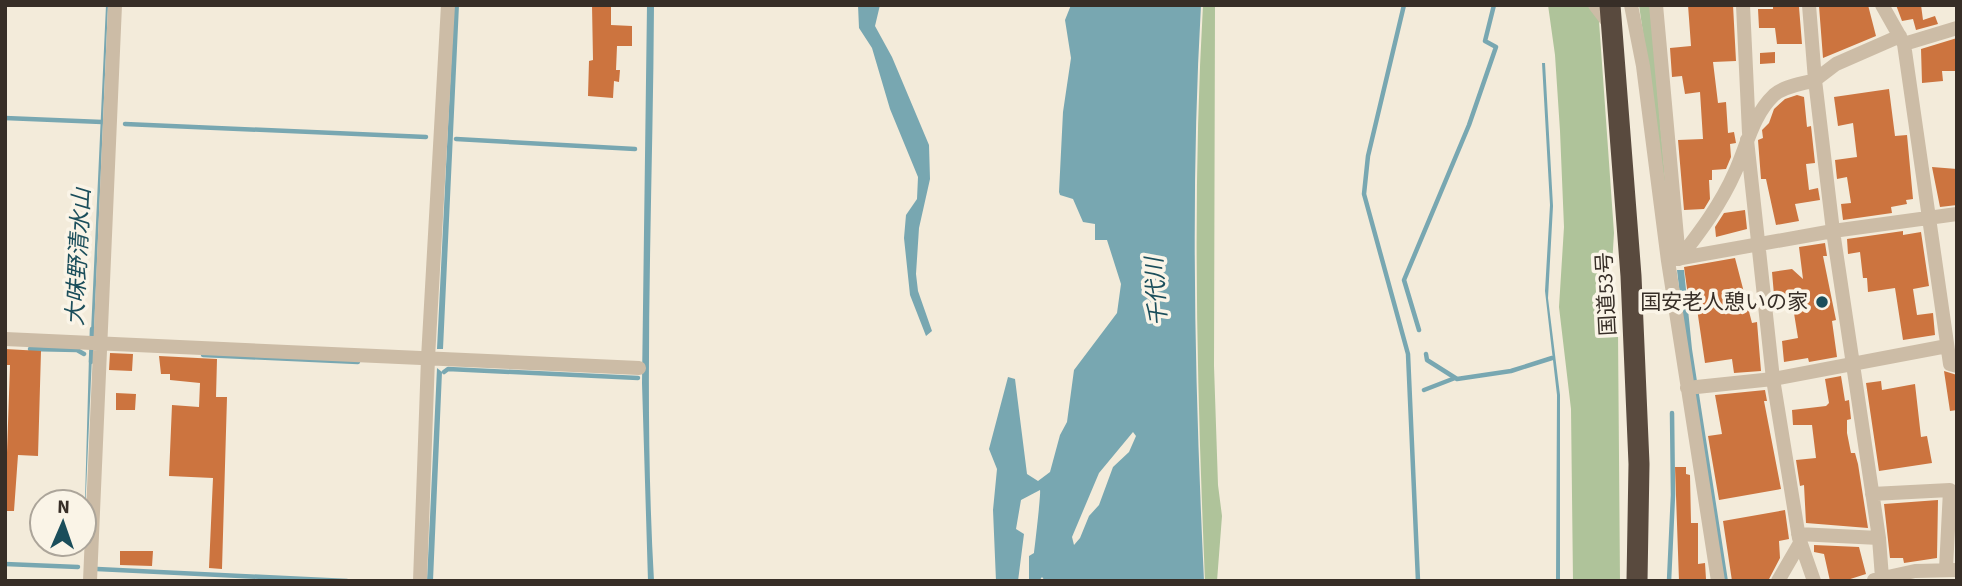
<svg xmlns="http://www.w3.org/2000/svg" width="1962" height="586" font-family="'Source Sans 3','Noto Sans JP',sans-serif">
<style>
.green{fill:#afc39a}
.water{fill:#78a7b1;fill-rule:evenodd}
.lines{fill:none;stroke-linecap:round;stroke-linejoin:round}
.stream{stroke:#78a7b1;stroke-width:4.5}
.building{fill:#cc743f}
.street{stroke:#ccbca6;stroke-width:14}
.highway{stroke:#594a3e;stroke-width:21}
.poi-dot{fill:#1b4e5b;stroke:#faf4e7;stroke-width:2.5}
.labels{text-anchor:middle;stroke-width:7;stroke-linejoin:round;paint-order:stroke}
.street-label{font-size:21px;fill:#372e27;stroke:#faf4e7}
.poi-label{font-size:21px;fill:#372e27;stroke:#faf4e7;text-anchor:end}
.water-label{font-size:23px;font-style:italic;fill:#1b4e5b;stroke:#faf4e7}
</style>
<rect width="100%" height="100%" fill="#f3ebda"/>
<!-- green -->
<path class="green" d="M1203 5H1215L1214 366 1218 485 1222 516 1217 581H1205C1197 389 1192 197 1203 5Z
M1548 5H1591L1599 21 1614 233 1611 282 1618 332 1620 581H1573L1571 409 1559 307 1564 227 1560 131 1555 55Z
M1639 5H1650L1667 200Z"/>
<!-- water -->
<path class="water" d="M106 5H108L94 332H91Z
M454 5H459L443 349H437Z
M647 5H654C653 197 643 389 654 581H648L642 383Z
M858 5H880L875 26 892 57 929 145 930 179 919 228 916 274 918 291 932 331 926 336 910 295 904 238 906 215 917 199 918 177 890 109 872 48 859 28Z
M1071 5H1201C1190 197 1195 389 1204 581H1045L1042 577 1039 581H1029V556L1034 553C1035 545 1041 494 1040 490L1021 500 1016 529 1024 534 1018 581H996L993 510 997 469 989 449 1008 377 1015 379 1027 474 1038 481 1050 472 1060 435 1067 422 1074 370 1117 313 1121 284 1107 240H1095V224L1083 222 1073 199 1060 195 1059 192 1063 112 1071 58 1065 20ZM1133 432 1136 436 1129 452 1113 467 1099 505 1089 516 1080 538 1074 545 1072 537 1099 473Z
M1542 63H1545L1553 206 1548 298 1560 395V581H1556L1557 395 1545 291 1550 205Z
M1677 270H1684L1692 349 1728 581H1722L1687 356Z
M89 356H92L84 537Z
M437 368 442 372 433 581H427Z"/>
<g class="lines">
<!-- stream -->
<path class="stream" d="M1404 5 1368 156 1364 194 1408 354 1418 581
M5 118 102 122
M125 124 426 137
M456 139 635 149
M1419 330 1404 280 1469 125 1496 47 1485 41 1494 5
M30 349 77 350 84 354
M1426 354 1427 360 1457 379 1511 371 1552 358
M203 355 358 362
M91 362 92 329
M444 372 448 369 638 378
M1424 390 1455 378
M5 564 78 567
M97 569 347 581
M1669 581 1673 495 1672 413"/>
</g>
<!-- building -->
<path class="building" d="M592 5H611V25L632 26V46H617L616 70H620L619 82 614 81 613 98 588 96 589 61 593 60Z
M1688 5H1733L1736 61 1713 62 1718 103 1726 102 1728 133 1734 132 1736 143 1730 144 1731 157 1726 169 1712 170V180H1709L1710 199 1704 209 1684 210 1678 140 1703 139 1700 92 1685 94 1682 76 1672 77 1670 48 1691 46Z
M1773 5 1799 7 1802 44H1777L1775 28H1759L1758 9H1773Z
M1868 5 1876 36 1823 58 1819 6Z
M1896 5H1921L1923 20 1935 16 1938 24 1916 30 1913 19 1902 21Z
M1957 38 1956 71H1942L1943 81 1922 83 1921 49Z
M1775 52V63L1760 64V53Z
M1889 89 1895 136 1907 135 1913 199 1906 200 1907 204 1891 207 1892 213 1843 220 1841 204 1851 203 1847 177 1837 179 1835 160 1857 157 1853 123 1838 126 1834 97Z
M1797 95 1804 97 1807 127 1811 126 1815 163 1806 164 1809 190 1818 188 1820 200 1795 204 1799 221 1776 225 1766 179H1761L1758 140 1763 138 1762 130 1769 123 1774 109 1785 99Z
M1932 167 1957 169V205L1940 207Z
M1745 210 1747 229 1716 237 1715 227 1724 213Z
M1903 231V235L1921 232 1929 286 1913 289 1917 315 1933 313 1935 335 1903 340 1895 288 1868 292 1867 278H1863L1860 252 1848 254 1847 239Z
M1825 243 1827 256H1823L1836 320 1832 321 1837 357 1809 362 1808 358 1784 362 1782 341 1798 338 1793 307 1783 308 1781 294 1774 295 1772 272 1792 269 1803 279 1799 247Z
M1735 258 1752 323 1757 322 1761 371 1734 373 1732 359 1705 363 1696 302 1689 303 1684 267Z
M5 349 41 351 38 456 18 455 14 511H5L10 365H5Z
M110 353 133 354 132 371 109 370Z
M159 356 217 359 216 397H227L222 569 209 568 213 478 169 476 172 405 199 407 200 383 170 380V374H161Z
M1944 371 1957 375V410L1950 411Z
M1841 376 1845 401 1849 400 1851 419 1847 420V433L1851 453H1855L1858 464 1868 528 1806 523 1804 485 1800 486 1796 460 1816 458 1812 425H1793L1792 410 1826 406 1829 403 1825 379Z
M1881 381 1882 390 1915 384 1921 437 1927 436 1932 463 1879 471 1866 383Z
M1765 390 1767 401H1764L1781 489 1719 500 1708 436 1722 434 1715 395Z
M116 393 136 394 135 410H116Z
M1675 467H1686V474L1690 475 1691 523H1698V564L1705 563 1706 579 1679 581Z
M1938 500 1937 558 1904 563 1903 558H1890L1884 504Z
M1785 510 1789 539 1779 541 1780 558 1768 581H1732L1723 521Z
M1814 545 1859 547 1866 574 1844 581H1830L1824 554 1814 552Z
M120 551H153L152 566 120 565Z"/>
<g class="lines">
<!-- street -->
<path class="street" d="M1595 5 1611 26
M1631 5 1643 66 1668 261 1718 581
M1656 5 1679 259
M1743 5 1749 133
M1882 5 1904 44 1957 28
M1904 44 1950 364 1957 366
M1747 140 1773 379 1799 538 1814 581
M1676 259 1833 231 1957 214
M1679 259C1700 232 1721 204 1735 172 1747 146 1752 116 1774 95 1784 86 1802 84 1815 80L1809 5
M5 339 639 368
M1687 388 1773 379 1947 346
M1872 494 1950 490 1946 569
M1798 534 1879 538
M1882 578 1879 538 1833 231 1815 80 1836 64 1900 36
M1874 580 1915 571 1957 570
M90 581 115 5
M420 581 428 358 448 5
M1778 581 1800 543"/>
<!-- highway -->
<path class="highway" d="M1610 5 1631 276 1639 464 1637 581"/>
</g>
<!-- markers -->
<circle class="poi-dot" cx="1822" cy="302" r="7"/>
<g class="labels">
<!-- street labels -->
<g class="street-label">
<text transform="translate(1606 294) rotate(-93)" y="7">国道53号</text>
</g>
<!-- poi labels -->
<g class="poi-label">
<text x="1808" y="309">国安老人憩いの家</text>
</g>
<!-- water labels -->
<g class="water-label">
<text transform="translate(78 257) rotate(-87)" y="8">大味野清水山</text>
<text transform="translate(1156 292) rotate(-94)" y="8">千代川</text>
</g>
</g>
<!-- border -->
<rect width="1962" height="586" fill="none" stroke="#372e27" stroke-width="14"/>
<!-- north arrow -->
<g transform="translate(63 523) rotate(2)"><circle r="33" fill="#faf4e7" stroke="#aca59a" stroke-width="2"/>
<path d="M0-5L12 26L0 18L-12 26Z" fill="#1b4e5b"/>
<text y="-10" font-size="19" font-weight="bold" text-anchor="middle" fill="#372e27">N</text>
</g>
</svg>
